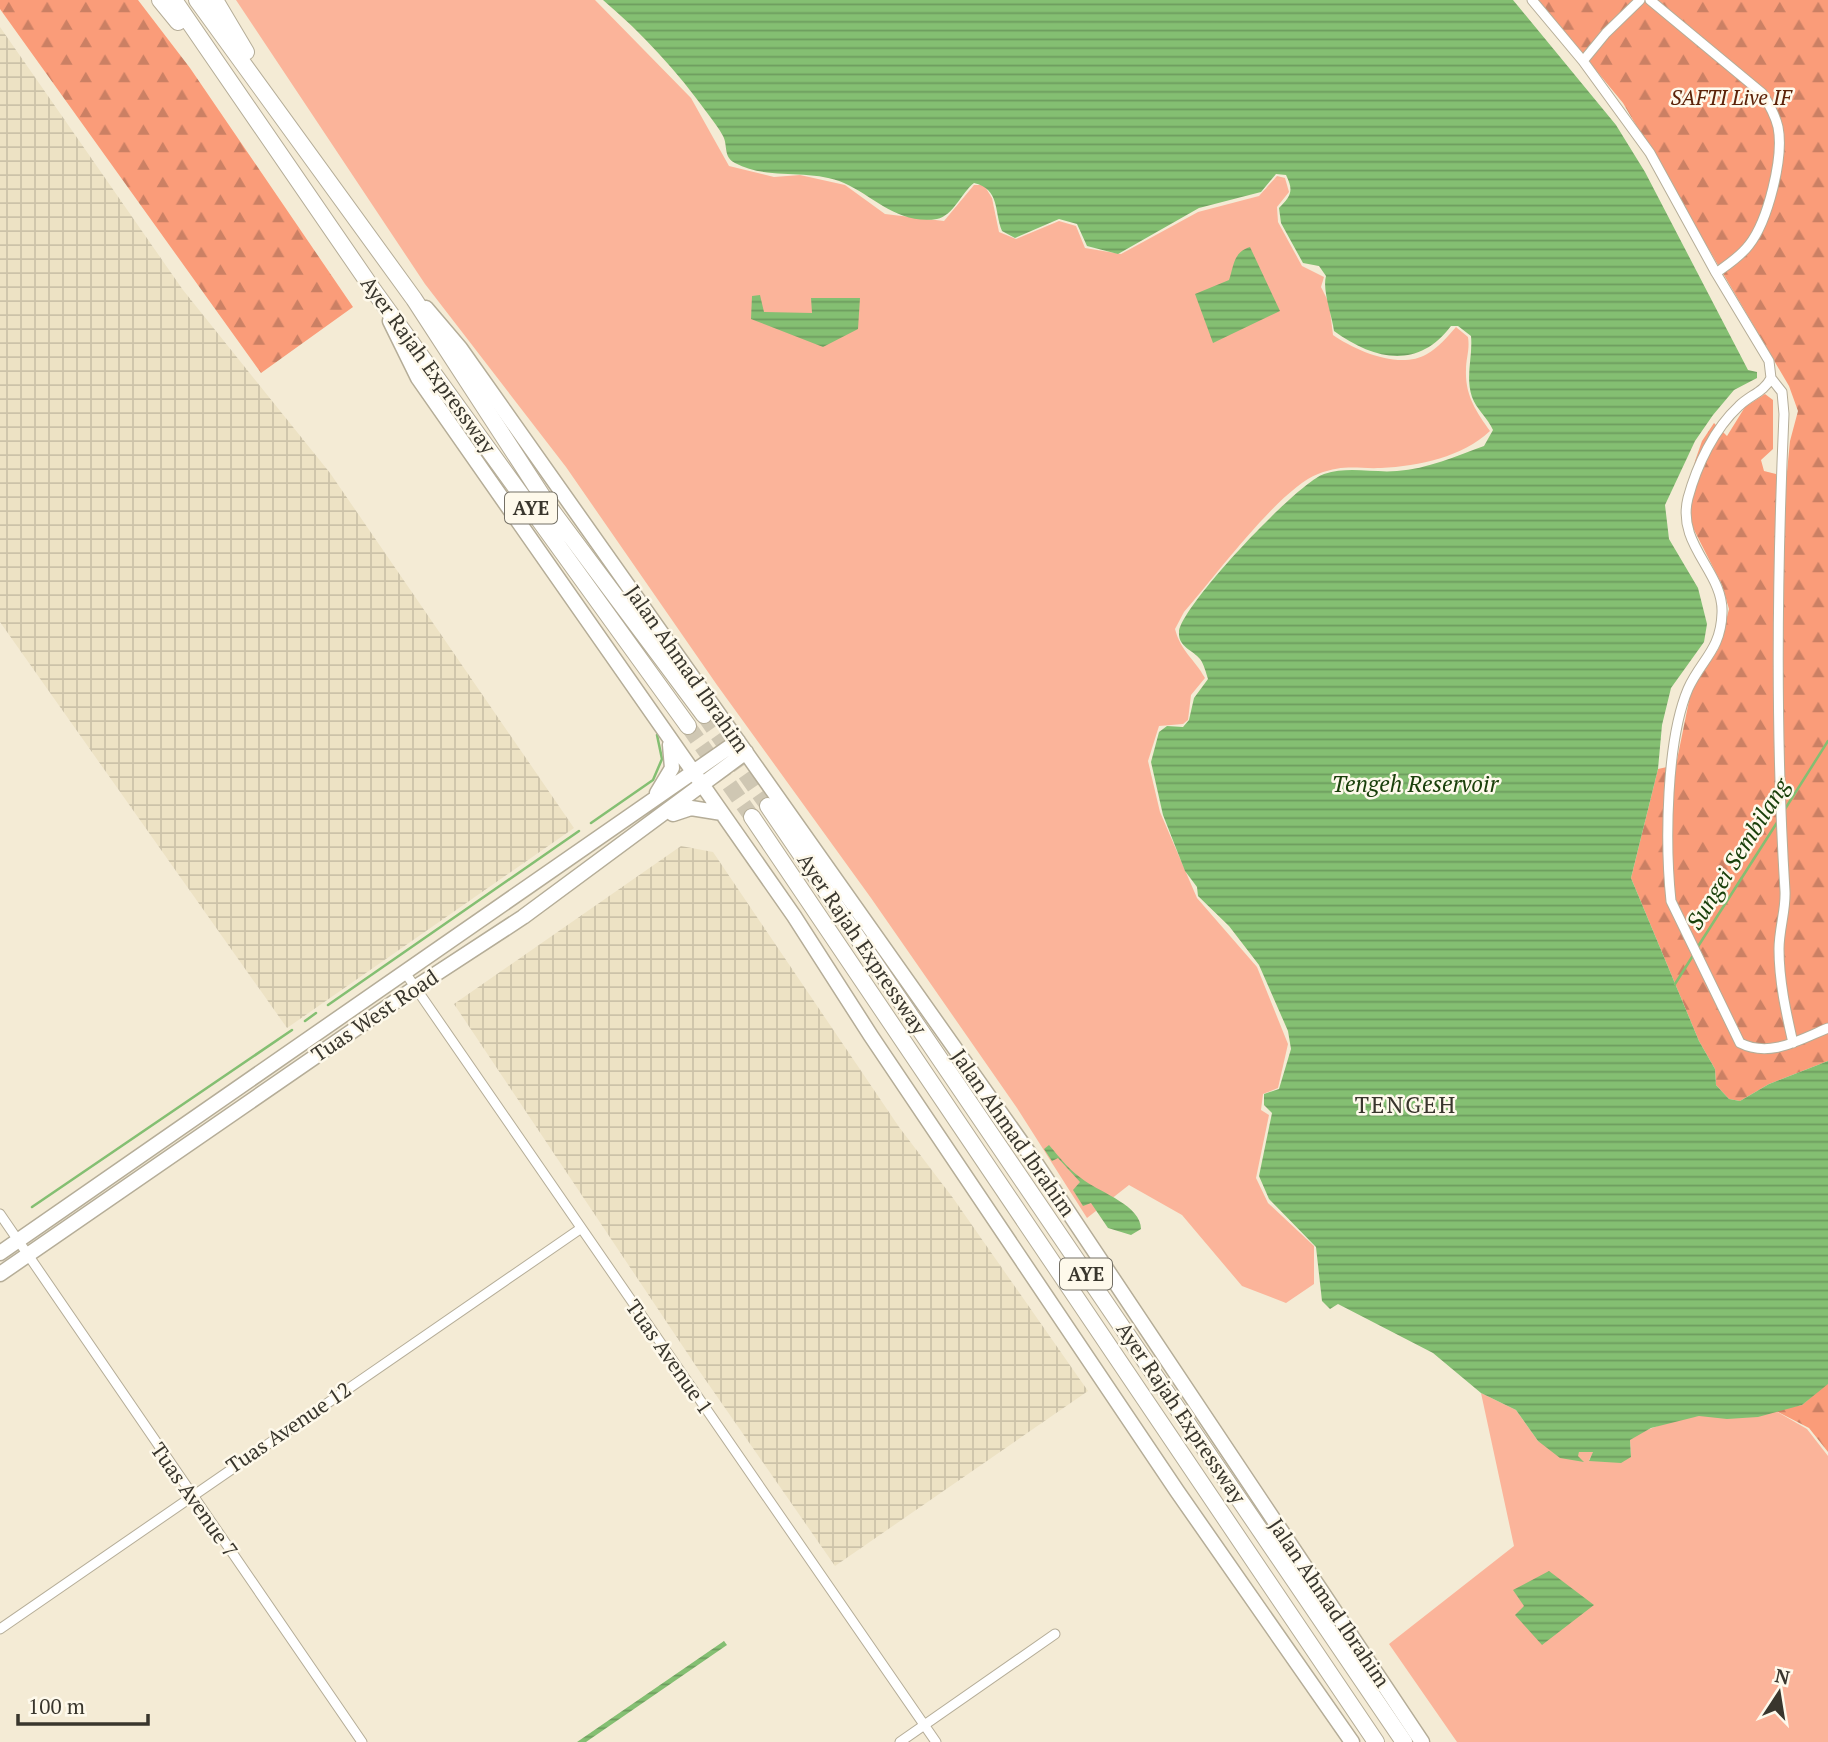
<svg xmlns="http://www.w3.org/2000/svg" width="1828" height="1742" font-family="'PT Serif',serif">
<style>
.industrial{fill:url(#industrial-grid)}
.green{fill:#fbb49a}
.forest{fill:url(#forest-firs)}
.water{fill:url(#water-rules)}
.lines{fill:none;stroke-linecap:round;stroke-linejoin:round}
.stream{stroke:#84bf72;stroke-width:2.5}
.motorway-tunnel{stroke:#cfc7b3;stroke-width:16;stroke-dasharray:16 8;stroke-linecap:butt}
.minor-casing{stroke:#b5ad98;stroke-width:11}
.primary-casing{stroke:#b5ad98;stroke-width:17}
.motorway-casing{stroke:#b5ad98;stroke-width:18}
.minor{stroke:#fff;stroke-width:9}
.primary{stroke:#fff;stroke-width:14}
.motorway{stroke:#fff;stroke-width:16}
.labels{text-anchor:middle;stroke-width:5;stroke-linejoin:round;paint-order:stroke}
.shield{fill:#fef9eb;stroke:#747066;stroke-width:2}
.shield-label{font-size:19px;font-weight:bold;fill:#39362d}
.park-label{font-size:21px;font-style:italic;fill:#5c2209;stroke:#fef9eb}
.street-label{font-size:21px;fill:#39362d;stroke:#fef9eb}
.water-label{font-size:23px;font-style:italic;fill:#1a400b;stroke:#fef9eb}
.neighbourhood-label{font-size:23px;letter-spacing:2px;fill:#39362d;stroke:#fef9eb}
</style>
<defs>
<pattern id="industrial-grid" width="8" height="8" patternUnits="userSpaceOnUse" patternTransform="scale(1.75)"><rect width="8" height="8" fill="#ede2c4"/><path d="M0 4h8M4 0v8" fill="none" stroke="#ccc2a9"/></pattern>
<pattern id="forest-firs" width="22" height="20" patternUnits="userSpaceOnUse" patternTransform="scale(1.75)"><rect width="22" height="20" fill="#fa9c79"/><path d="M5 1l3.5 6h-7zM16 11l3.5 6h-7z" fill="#cb8064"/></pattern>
<pattern id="water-rules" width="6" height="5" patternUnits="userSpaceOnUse" patternTransform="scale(1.75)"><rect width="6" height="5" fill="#84bf72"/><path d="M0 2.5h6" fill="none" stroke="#6d9c5e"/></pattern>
</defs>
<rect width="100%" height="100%" fill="#f4ebd5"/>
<!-- industrial -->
<path class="industrial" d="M0 27 183 290 330 473 574 828 287 1028 0 622Z
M681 846 713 852 899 1127 953 1198 1088 1391 835 1566 700 1372 454 1004Z"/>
<!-- green -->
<path class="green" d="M236 0H595L691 98 729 166 774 177 800 175 845 185 885 214 944 221 974 185H984L992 198 999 232 1016 239 1059 221 1076 226 1085 248 1121 254 1198 212 1259 196 1277 176 1285 178 1289 192 1277 207 1278 222 1302 266 1324 277 1321 287 1329 303 1333 335C1356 351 1400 370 1427 354 1438 348 1448 336 1456 327L1468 337C1470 350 1466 358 1466 370 1465 395 1476 411 1490 431 1462 457 1420 466 1381 468 1356 469 1345 464 1318 474 1279 489 1214 578 1184 612L1175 629C1181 652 1194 658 1205 678L1191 695 1188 720 1183 724 1159 726 1148 761 1160 812 1197 898 1257 967 1288 1044 1278 1088 1263 1094 1261 1110 1269 1115 1256 1178 1268 1203 1314 1246V1284L1286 1303 1242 1286 1182 1215 1129 1185 1087 1218 1017 1108 871 898 717 685 566 467 425 284Z
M1481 1393 1516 1410 1538 1441 1582 1461 1577 1456 1579 1452H1594L1589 1460 1631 1457 1630 1440 1636 1434C1655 1427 1679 1417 1699 1416 1729 1413 1741 1424 1774 1410L1807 1429 1828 1456V1742H1457L1389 1644 1514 1546Z"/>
<!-- forest -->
<path class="forest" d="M0 0H138L190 68 353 307 261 373 0 9Z
M1538 0H1828V1061L1769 1084 1740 1101 1729 1099 1716 1085 1715 1069 1699 1041 1631 878 1658 769 1676 765 1691 691 1719 648 1729 609 1722 585 1687 516 1695 461 1702 441 1714 423 1727 436 1745 407 1765 394 1773 400V449L1761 460 1764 471 1776 474 1779 491 1785 492 1790 441 1798 411 1789 386 1623 103Z
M1826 1384H1828V1452L1809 1428 1774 1410 1802 1405Z"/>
<!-- water -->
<path class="water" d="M603 0H1513L1616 125 1645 172 1748 370 1757 372V378L1734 390 1713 415 1695 441 1665 505 1669 539 1698 588 1707 624 1704 642 1671 688 1662 725 1658 769 1631 878 1699 1041 1715 1069 1716 1085 1729 1099 1740 1101 1769 1084 1828 1061V1384L1802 1405 1758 1417 1727 1419 1699 1416 1651 1428 1630 1440 1631 1457 1621 1463 1589 1461 1593 1452H1579L1578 1456 1584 1462 1560 1458 1538 1441 1516 1410 1481 1393 1433 1353 1338 1304 1330 1309 1322 1301 1316 1247 1269 1199 1259 1176 1272 1113 1264 1105V1094L1279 1089 1291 1049 1288 1031 1259 965 1229 926 1198 896 1197 887 1185 871 1163 815 1151 762 1159 732 1167 726 1183 727 1189 720 1194 698 1208 679C1206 673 1204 664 1200 659 1193 650 1178 647 1179 632 1180 607 1297 483 1324 474 1349 466 1372 473 1397 471 1427 469 1457 456 1484 446L1493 430C1488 418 1476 409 1472 397 1465 376 1473 357 1471 336L1458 326H1451C1419 369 1375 361 1334 331 1332 315 1322 290 1326 276L1319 266 1303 263 1281 223 1279 208C1291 196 1294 191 1286 175L1276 174 1261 192 1199 208 1118 254 1087 246 1077 224 1059 219 1015 238 1002 231C994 211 1000 189 974 183 962 192 953 216 937 219 898 225 875 197 844 183 810 168 768 181 735 163 723 157 728 145 723 136 719 128 713 121 708 114 677 71 643 34 603 0Z
M1250 247 1280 311 1213 343 1195 294 1229 280C1234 266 1233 252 1250 247Z
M760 295 764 312 812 313 811 298H860L858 329 823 347 751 319 752 296Z
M1049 1145C1060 1158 1070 1171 1085 1181 1102 1193 1141 1206 1141 1229L1131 1235 1108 1228 1091 1203 1083 1206 1073 1190 1080 1182 1058 1158 1052 1161 1044 1149Z
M1549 1571 1594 1605 1542 1645 1515 1615 1524 1606 1513 1590Z
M724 1641 727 1645 586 1742H577Z"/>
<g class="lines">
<!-- stream -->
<path class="stream" d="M1785 809 1828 741
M591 823 653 780 662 759 657 735
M1697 948 1778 821
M1675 984 1694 954
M328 1005 579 831
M305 1021 316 1013
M32 1207 292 1030"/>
<!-- motorway-tunnel -->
<path class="motorway-tunnel" d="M704 715 768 806
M688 726 752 817"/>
<!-- minor casing -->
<g class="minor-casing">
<path id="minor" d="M1532 0 1583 61 1650 153 1716 273 1769 361 1771 378 1782 392 1784 414C1777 572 1775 733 1785 891 1786 910 1779 929 1779 949 1779 981 1786 1012 1793 1043
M1650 0 1762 93C1769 104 1775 114 1778 127 1784 157 1768 221 1749 245 1740 257 1727 265 1716 273
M1583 61 1606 33 1640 0
M1771 378C1764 392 1750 395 1739 406 1714 429 1697 465 1688 498 1676 545 1724 572 1722 613 1721 650 1701 660 1688 689 1666 741 1665 844 1671 901L1740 1043C1770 1058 1799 1040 1828 1028
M404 971 936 1742
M0 1214 362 1742
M0 1629 580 1229
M900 1742 1055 1634"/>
</g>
<!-- primary casing -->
<g class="primary-casing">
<path id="primary" d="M426 308 460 348 1031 1156 1422 1742
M390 321 418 378 794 916 871 1036 1177 1491 1352 1742
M657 793 672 768 670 745
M673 814 691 808 722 813
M0 1253 738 741
M0 1274 422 983 523 917 746 752"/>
</g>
<!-- motorway casing -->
<g class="motorway-casing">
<path id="motorway" d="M160 0 178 22
M174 0 374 291 688 726
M197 0 414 299 552 511 704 715
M215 0 246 52
M768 806 1404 1742
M752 817 1376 1742"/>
</g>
<!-- minor -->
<use href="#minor" class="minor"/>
<!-- primary -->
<use href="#primary" class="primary"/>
<!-- motorway -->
<use href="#motorway" class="motorway"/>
</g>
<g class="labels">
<!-- shield labels -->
<g class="shield">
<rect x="505" y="492.5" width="52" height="31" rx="5"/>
<rect x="1060" y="1258.5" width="52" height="31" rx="5"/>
</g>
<g class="shield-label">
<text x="531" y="515">AYE</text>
<text x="1086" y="1281">AYE</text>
</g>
<!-- park labels -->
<g class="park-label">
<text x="1731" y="105">SAFTI Live IF</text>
</g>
<!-- street labels -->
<g class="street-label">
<text transform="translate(428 365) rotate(54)" y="7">Ayer Rajah Expressway</text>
<text transform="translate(687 669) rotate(55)" y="7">Jalan Ahmad Ibrahim</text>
<text transform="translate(862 944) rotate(56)" y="7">Ayer Rajah Expressway</text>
<text transform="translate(375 1016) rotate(-34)" y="7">Tuas West Road</text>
<text transform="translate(1013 1133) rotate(55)" y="7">Jalan Ahmad Ibrahim</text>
<text transform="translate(669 1357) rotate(55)" y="7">Tuas Avenue 1</text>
<text transform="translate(1181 1413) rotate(56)" y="7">Ayer Rajah Expressway</text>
<text transform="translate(289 1428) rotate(-34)" y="7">Tuas Avenue 12</text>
<text transform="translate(194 1500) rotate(55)" y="7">Tuas Avenue 7</text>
<text transform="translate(1329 1603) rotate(56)" y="7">Jalan Ahmad Ibrahim</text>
</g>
<!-- water labels -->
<g class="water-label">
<text x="1415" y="792">Tengeh Reservoir</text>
<text transform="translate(1738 854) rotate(-58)" y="8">Sungei Sembilang</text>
</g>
<!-- neighbourhood labels -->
<g class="neighbourhood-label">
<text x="1406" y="1113">TENGEH</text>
</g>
</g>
<!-- north arrow -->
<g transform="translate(1779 1693) rotate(12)" stroke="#fef9eb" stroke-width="5" paint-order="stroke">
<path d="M0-5L12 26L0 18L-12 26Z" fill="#39362d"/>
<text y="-10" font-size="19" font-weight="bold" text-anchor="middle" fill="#39362d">N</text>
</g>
<!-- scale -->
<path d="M18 1714v10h130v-10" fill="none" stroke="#39362d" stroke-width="3.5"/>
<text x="28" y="1714" font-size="21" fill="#39362d" stroke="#fef9eb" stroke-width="5" paint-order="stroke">100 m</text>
</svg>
